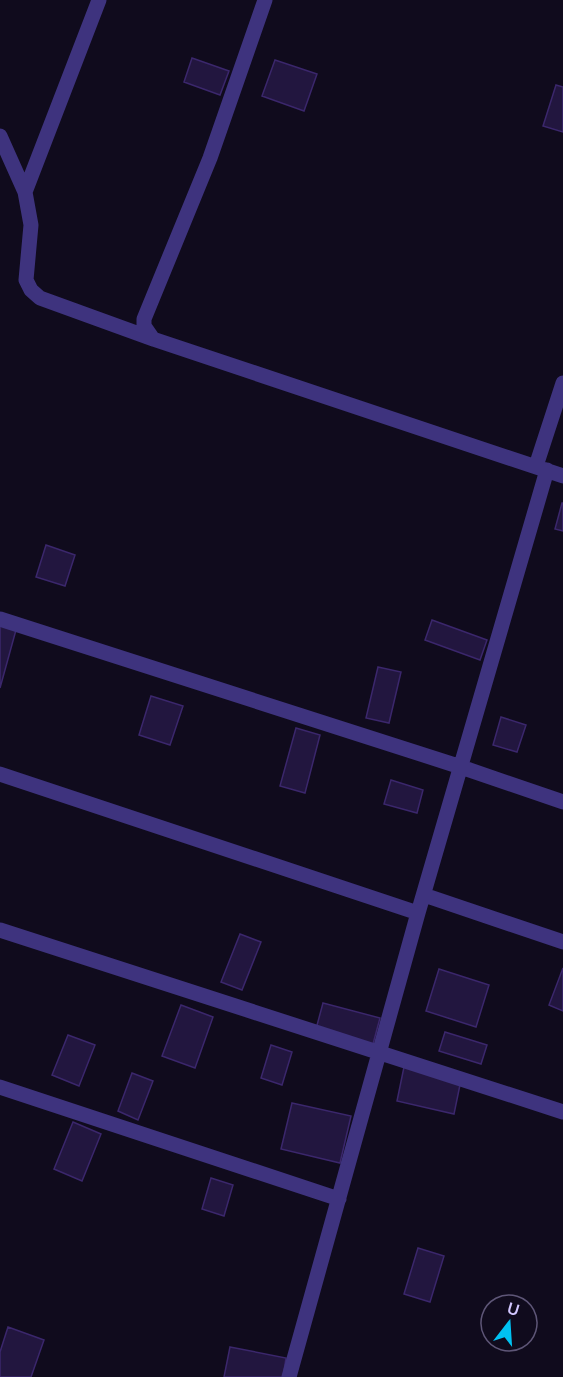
<svg xmlns="http://www.w3.org/2000/svg" width="563" height="1377" font-family="Mulish,sans-serif">
<style>
.building{fill:#22163f;stroke:#3b276c;stroke-width:1.5}
.lines{fill:none;stroke-linecap:round;stroke-linejoin:round}
.minor{stroke:#3e337e;stroke-width:15}
</style>
<rect width="100%" height="100%" fill="#100b1d"/>
<!-- building -->
<path class="building" d="M192 58 229 71 220 95 184 82Z
M275 60 317 74 304 111 262 96Z
M556 85 563 87V132L543 126Z
M562 503H563V531L555 529Z
M46 545 75 555 65 586 36 577Z
M432 620 487 640 480 660 425 640Z
M0 625 16 630 0 688Z
M378 667 401 672 389 723 366 718Z
M151 696 183 706 170 745 139 735Z
M501 717 526 725 517 752 493 745Z
M296 728 320 735 305 793 280 786Z
M391 780 423 790 417 813 384 804Z
M240 934 261 942 242 990 221 982Z
M563 968V1011L549 1005Z
M439 969 489 985 476 1027 426 1011Z
M323 1003 380 1018 373 1044 316 1029Z
M181 1005 213 1017 195 1068 162 1056Z
M445 1032 487 1045 481 1064 439 1051Z
M68 1035 95 1045 79 1086 52 1075Z
M271 1045 292 1052 282 1085 261 1078Z
M404 1067 461 1080 454 1114 397 1101Z
M132 1073 153 1081 138 1120 118 1111Z
M292 1103 351 1116 340 1163 281 1149Z
M73 1122 101 1134 82 1181 54 1169Z
M211 1178 233 1185 224 1216 202 1209Z
M418 1248 444 1256 430 1302 404 1294Z
M8 1327 44 1340 31 1377H0V1352Z
M230 1347 286 1358 283 1377H224Z"/>
<g class="lines">
<!-- minor -->
<path class="minor" d="M0 136 25 192 31 225 26 280 31 290 40 298 153 339 563 476
M25 192 99 0
M153 339 144 326V319L210 158 265 0
M536 466 563 383
M0 619 461 767 563 802
M0 774 418 913
M424 895 563 942
M0 930 563 1112
M0 1087 339 1199
M289 1377 418 913 547 470"/>
</g>
<!-- north arrow -->
<g transform="translate(509 1323) rotate(17)"><circle r="28" fill="#100b1d" stroke="#5e5677" stroke-width="1.5"/>
<path d="M0-4.5L10 22L0 15L-10 22Z" fill="#00c2f2"/>
<text y="-9" font-size="16" font-weight="bold" text-anchor="middle" fill="#d2c7ff">U</text>
</g>
</svg>
